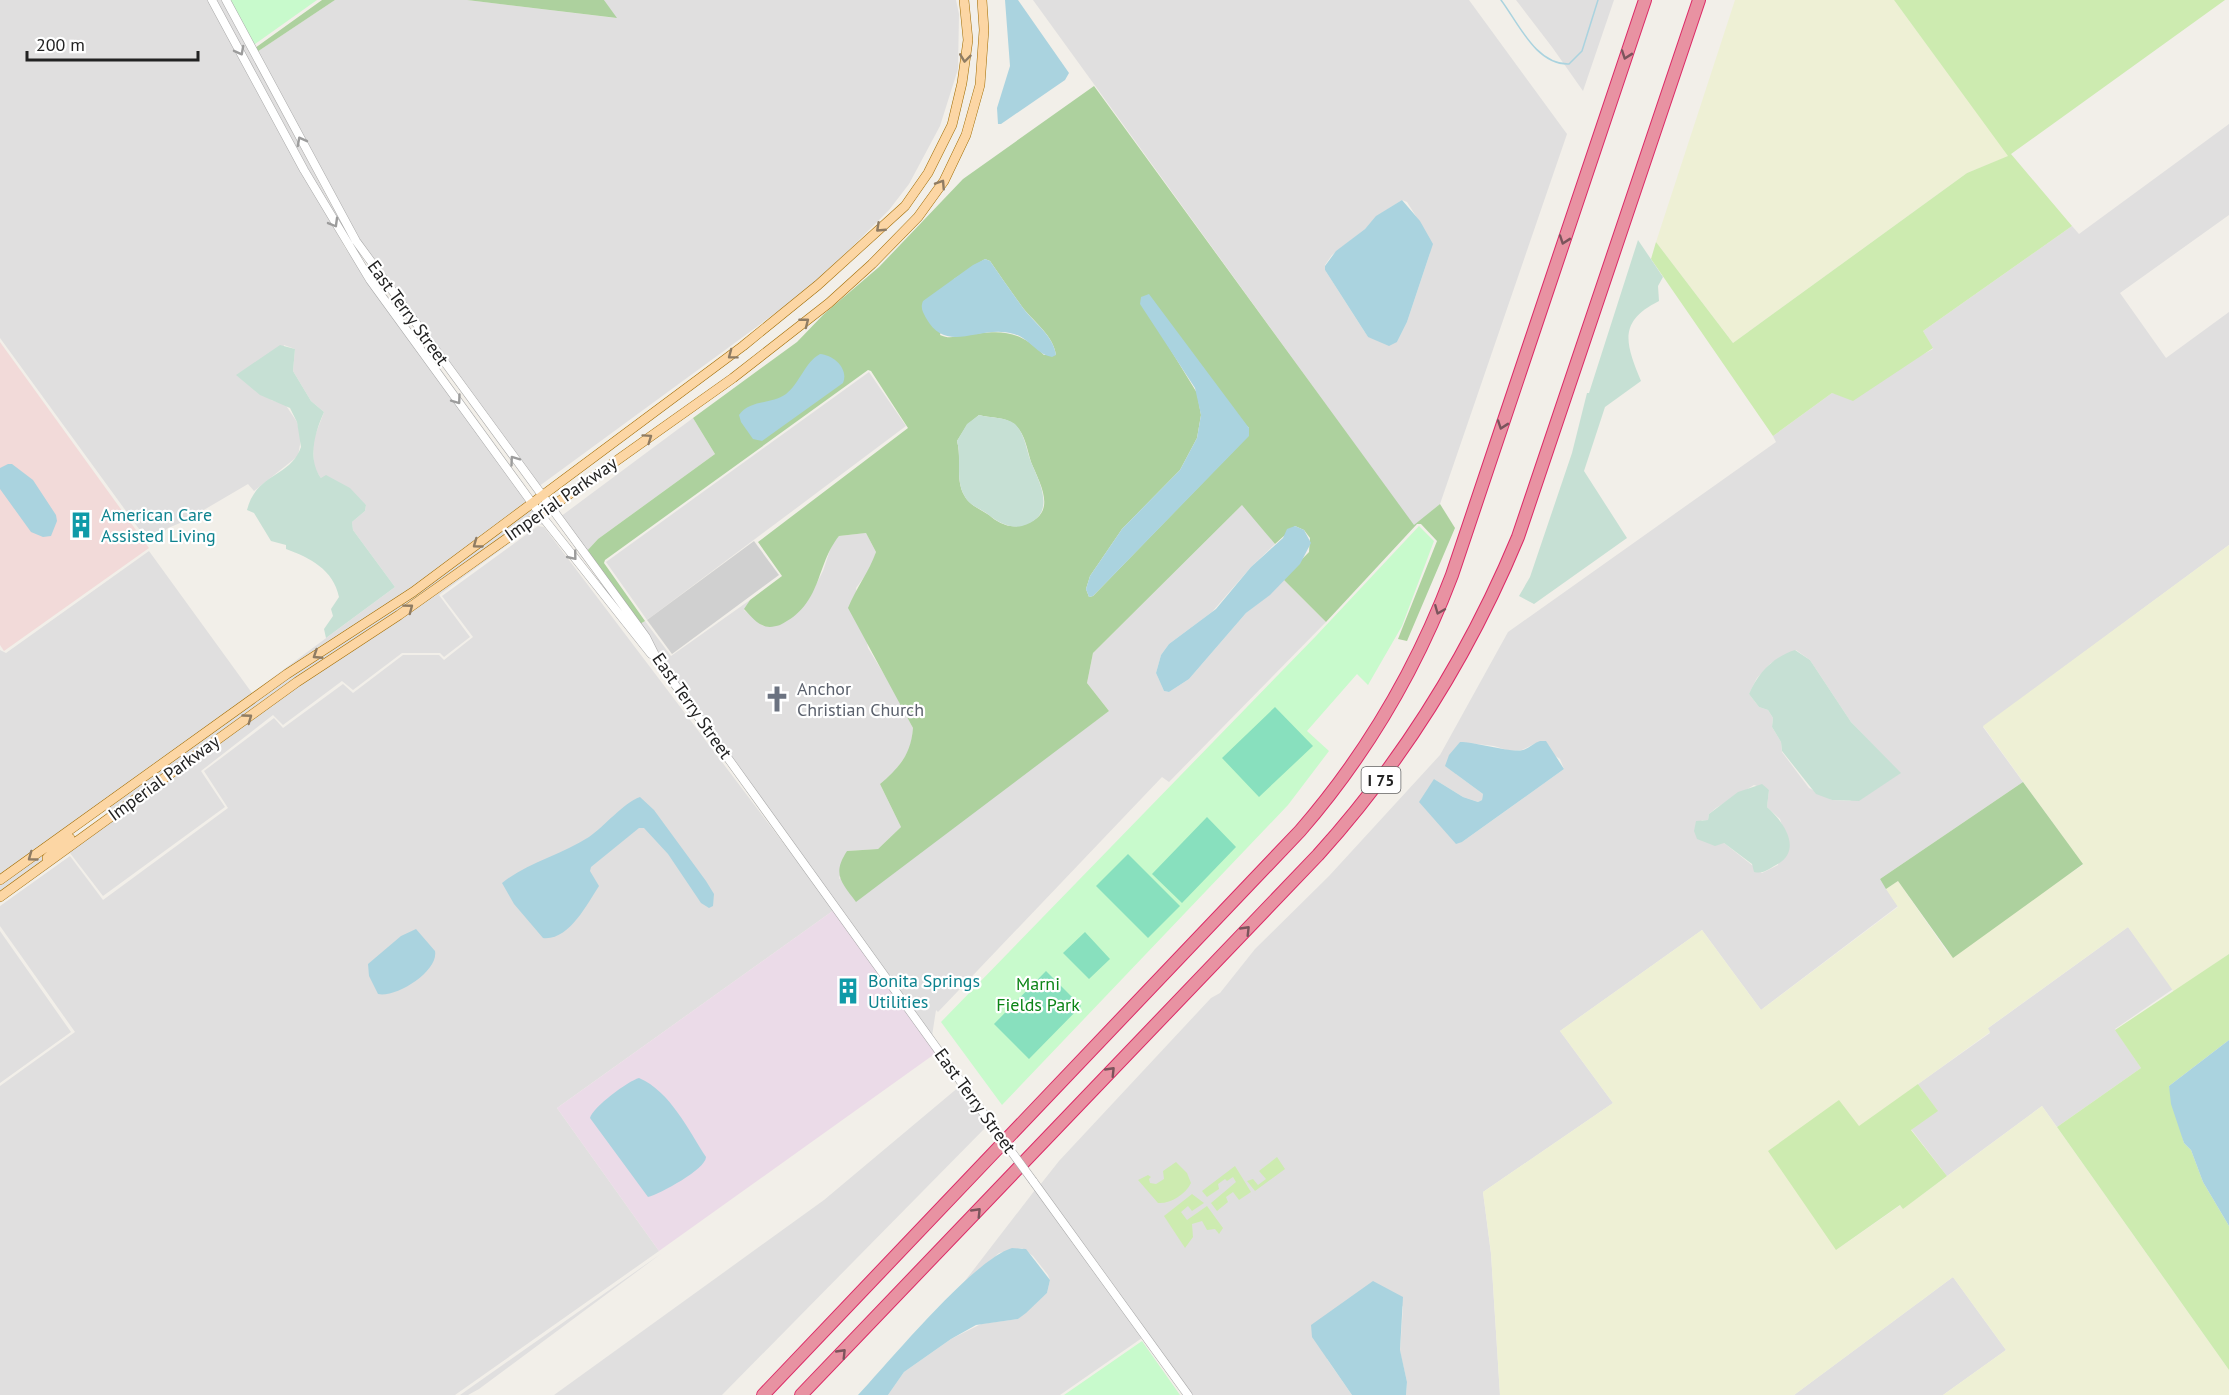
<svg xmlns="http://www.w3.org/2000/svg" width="2229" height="1395" font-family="'PT Sans',sans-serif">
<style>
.residential{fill:#e0dfdf;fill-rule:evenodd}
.commercial{fill:#f2dad9}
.industrial{fill:#ebdbe8}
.religious{fill:#d0d0d0}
.farmland{fill:#eef0d5}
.grass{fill:#cdebb0}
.forest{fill:#add19e;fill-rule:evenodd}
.wetland{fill:#c6e0d4}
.park{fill:#c8facc}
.pitch{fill:#88e0be}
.water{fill:#aad3df}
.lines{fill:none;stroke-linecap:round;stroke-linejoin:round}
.stream{stroke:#aad3df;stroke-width:1.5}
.tertiary-casing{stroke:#a9a9a9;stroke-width:9}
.primary-casing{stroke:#a06b00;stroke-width:10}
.motorway-casing{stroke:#dc2a67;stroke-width:14}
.tertiary{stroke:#fff;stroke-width:8}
.primary{stroke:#fcd6a4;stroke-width:9}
.motorway{stroke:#e892a2;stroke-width:12}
.tertiary-bridge-casing{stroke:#a9a9a9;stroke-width:9;stroke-linecap:butt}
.tertiary-bridge{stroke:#fff;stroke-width:8}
.oneway{stroke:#9c9c9c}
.oneway2{stroke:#7b545c}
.oneway3{stroke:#8f7c63}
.labels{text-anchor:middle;stroke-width:4.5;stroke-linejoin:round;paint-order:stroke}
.shield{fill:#fff;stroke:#646464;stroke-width:1.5}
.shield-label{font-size:16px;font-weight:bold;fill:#222}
.street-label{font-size:18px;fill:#222;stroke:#fff}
.culture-label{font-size:18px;fill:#0d838f;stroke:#fff;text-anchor:start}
.worship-label{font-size:18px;fill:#5b616d;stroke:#fff;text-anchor:start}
.park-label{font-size:18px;fill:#0c8416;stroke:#fff}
</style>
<rect width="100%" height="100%" fill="#f2efe9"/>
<!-- residential -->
<path class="residential" d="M0 0H208L345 248 527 502 411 589 0 877V650L6 653 149 551 252 693 395 587 353 530 352 522 365 511 366 505 321 478 314 468 313 441 324 412 311 401 293 371 295 349 284 345 271 400 285 404 297 422 301 439 298 456 254 491 248 484 185 521 168 528 150 544 0 338Z
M216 0H222L330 203 359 250 356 253 307 169Z
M335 0H467L616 18 604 0H956L959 14 958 69 940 126 909 184 889 210 815 284 538 487 362 243 257 52Z
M1033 0H1469L1567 134 1440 504 1414 526ZM1402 200 1407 202 1424 229 1430 253 1407 322 1397 342 1368 337 1325 270V265L1332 255 1365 229 1377 216Z
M1516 0H1614L1583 91 1552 47Z
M2229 124V215L2120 293 2166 358 2229 312V545L1983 727 2023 782 1880 879 1898 906 1761 1010 1702 930 1560 1031 1613 1103 1483 1192 1491 1254 1500 1395H1406L1407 1382 1400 1351 1403 1306 1327 1359 1352 1395H1192L1040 1185 1059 1161 1211 998 1220 993 1255 949 1329 876 1440 755 1508 632 1776 442 1773 436 1832 393 1844 396 1933 349 1923 331 2072 226 2079 234ZM1796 650 1810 660 1851 722 1900 773 1850 801 1832 800 1809 788 1782 752 1781 742 1772 727 1773 718 1768 710 1759 707 1749 694 1757 678 1771 663ZM1460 742 1494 746 1510 751 1522 750 1536 743 1560 759 1564 769 1462 842 1434 779 1463 797 1478 802 1482 800 1483 794 1456 774ZM1754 785 1769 790 1767 807 1780 819 1783 828 1778 865 1762 873 1724 843 1701 820H1708L1709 814 1716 808Z
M869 372 906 426 647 620 606 562Z
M693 418 715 454 598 539 586 552 560 517Z
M1243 504 1275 544 1251 567 1212 612 1169 644 1161 655 1156 673 1164 691 1169 692 1189 679 1246 613 1269 595 1283 579 1326 622 1169 782 1162 777 938 1012 936 1010 932 1036 662 662 640 624 645 621 671 656 750 600 744 610 763 626 807 602 823 571 832 544 839 536 866 533 876 552 871 568 856 588 868 648 896 694 913 728 912 747 895 771 880 784 901 827 878 849 847 851 839 879 976 809 1109 711 1087 683 1093 653Z
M530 507 535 513 419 596 115 810H103Z
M539 518 544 525 536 524 439 595 470 637 444 657 440 653H402L353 690 342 681 283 725 273 715 201 771 225 807 103 896 70 853 0 903V900L299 685Z
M538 526 544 527 834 910 557 1108 659 1251 455 1395H0V1086L75 1032 0 926V906L70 856 103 900 228 808 204 771 274 718 283 728 343 684 353 693 403 655H439L444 660 473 637 442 596Z
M76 830 49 850 39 865 0 893V884Z
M2128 927 2173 989 2115 1029 2141 1068 2057 1127 2042 1106 1947 1176 1911 1129 1937 1110 1918 1084 1990 1033 1987 1029Z
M0 931 71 1032 0 1083Z
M960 1086 988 1125 722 1395H554L824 1200Z
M1035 1190 1142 1338 1060 1395H888L904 1372 951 1339 981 1324 1018 1319 1047 1293 1050 1280 1048 1275 1033 1256 1022 1248 999 1253 961 1286Z
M662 1253 479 1389 468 1395H460Z
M1953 1277 2006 1350 1943 1395H1794Z"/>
<!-- commercial -->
<path class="commercial" d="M0 342 149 548 4 651 0 645Z"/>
<!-- industrial -->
<path class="industrial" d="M834 910 936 1053 659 1251 557 1108Z"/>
<!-- religious -->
<path class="religious" d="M754 541 779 575 672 654 647 620Z"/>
<!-- farmland -->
<path class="farmland" d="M1735 0H1894L2009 156 1967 173 1733 343 1656 242Z
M2229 545V954L2174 992 2128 927 1988 1028 1990 1032 1859 1127 1836 1250 1901 1205 1904 1208 2042 1106 2229 1370V1395H1943L2006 1350 1953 1277 1794 1395H1500L1491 1253 1483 1192 1613 1103 1560 1031 1702 930 1761 1010 1898 907 1886 889 1898 881 1948 953 2083 865 1983 726Z"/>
<!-- grass -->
<path class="grass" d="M1894 0H2225L2011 154 2072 226 1923 331 1933 348 1853 401 1832 393 1773 436 1651 259 1656 242 1733 343 1967 173 2008 156Z
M2229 954V1040L2169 1086 2184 1143 2191 1150 2203 1182 2229 1226V1370L2057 1127 2141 1068 2115 1030Z
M1918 1084 1938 1111 1911 1130 1947 1176 1903 1209 1900 1205 1836 1250 1768 1151 1839 1100 1859 1126Z
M1277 1157 1285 1169 1255 1191 1247 1181 1253 1179 1258 1185 1266 1179 1259 1171Z
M1176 1162 1187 1173 1191 1183C1185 1195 1170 1204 1158 1203L1138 1180 1148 1175 1151 1177 1149 1179 1150 1183 1156 1184 1164 1179 1163 1171Z
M1235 1166 1251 1192 1239 1200 1233 1192 1226 1197 1228 1202 1217 1211 1211 1203 1236 1182 1233 1177 1227 1181 1225 1179 1218 1184 1219 1189 1207 1197 1202 1191Z
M1192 1194 1204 1203 1192 1211 1188 1206 1181 1212 1187 1220 1207 1206 1223 1228 1219 1234 1215 1229 1207 1230 1202 1221 1192 1224 1193 1237 1185 1248 1164 1216Z"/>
<!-- forest -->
<path class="forest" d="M322 0H335L257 52 255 48Z
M467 0H604L617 18Z
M1094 86 1414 525 1440 504 1455 528 1407 641 1398 639 1437 541 1421 524H1417L1326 622 1283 579 1309 552 1310 538 1304 530 1295 526 1275 544 1242 505 1093 653 1087 683 1109 711 856 902C841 882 832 874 847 851L878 849 901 827 880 784C900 767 911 754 913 728L848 608C856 588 869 572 876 552L866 533 839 536C815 566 823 604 780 625 774 627 767 628 762 625 755 622 749 614 744 609L750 600 782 576 758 542 908 428 871 371 868 370 605 560 604 563 645 621 640 624 586 552 598 539 715 454 693 418 797 342 824 314 879 267 963 179ZM985 259 990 261C1001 277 1012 293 1023 308 1035 323 1053 335 1056 355H1044C1016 327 999 331 962 335 954 337 949 339 940 335L954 279ZM1164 339 1249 428V435L1093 596 1089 597 1086 589 1090 576 1122 529 1180 470 1197 438 1201 415 1197 393ZM979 415C990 418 1005 417 1014 424 1025 433 1027 449 1031 462 1041 486 1059 515 1022 525 1010 529 998 523 989 515 980 509 969 505 964 495 955 478 962 459 957 441L967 425Z
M2023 782 2083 864 1953 958 1898 881 1886 889 1880 879Z"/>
<!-- wetland -->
<path class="wetland" d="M1638 240 1663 277 1658 286 1659 301C1617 322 1626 344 1641 381L1605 407 1584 471 1627 538 1534 604 1519 596 1530 577 1572 453 1587 393H1589Z
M280 345 295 349 293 371 311 401 324 412C315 432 307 459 321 478L326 475 350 488 366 505 365 511 352 522 353 530 395 587 326 638 324 629 333 616 331 609 339 597C333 569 310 558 286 549V545L271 541 254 513 247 510C256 473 291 477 301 447L297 422 290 408 260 395 236 375Z
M979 415C990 418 1006 417 1015 424 1025 434 1026 449 1031 462 1041 485 1057 516 1022 526 1011 529 997 522 989 515 980 508 969 506 964 495 955 478 962 459 957 441L967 424Z
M1795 650 1810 660 1851 722 1901 773 1859 801 1832 800 1816 794 1782 751 1781 742 1772 727 1773 718 1768 710 1759 707 1749 694C1758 673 1773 657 1795 650Z
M1762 784 1769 790 1767 807C1785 823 1803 851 1776 865 1767 870 1763 874 1754 872L1752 864 1724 843 1715 846 1697 839 1694 831 1696 821 1708 820 1709 814 1738 792Z"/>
<!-- park -->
<path class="park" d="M226 0H317L251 47Z
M1419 526 1434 541 1402 626 1368 685 1357 674 1307 731 1329 751 1288 805 1002 1105 941 1022 1316 636Z
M1142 1341 1180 1395H1064Z"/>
<!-- pitch -->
<path class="pitch" d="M1275 707 1313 746 1259 797 1222 758Z
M1207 817 1236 847 1182 903 1152 874Z
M1128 854 1180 906 1148 938 1096 886Z
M1085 932 1110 959 1089 979 1063 953Z
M1046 971 1081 1006 1029 1059 994 1024Z"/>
<!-- water -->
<path class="water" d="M1005 0H1018L1069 73 1065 80 1001 124H998L997 108 1010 66Z
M1402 200 1420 221 1433 244 1407 322 1397 342 1389 346 1368 337 1325 270V266L1336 251 1365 229 1376 216Z
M985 259 990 261C1001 277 1012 293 1023 308 1035 324 1053 335 1056 355L1052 357C1037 355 1029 338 1014 334 980 323 947 356 926 318 923 312 920 308 923 301L973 265Z
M1149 294 1249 428V436L1093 596 1089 597 1086 589 1090 576 1122 529 1180 470 1197 438 1201 415 1195 388 1140 304 1141 297Z
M820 354C834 355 849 369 843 383L762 441 753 439 741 422 739 415C750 399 771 405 786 394 800 383 805 362 820 354Z
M8 464H12L33 480 56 515 57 521 51 536 43 537 31 532 0 489V468Z
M1295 526 1304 530 1311 543 1300 564 1270 595 1246 613 1189 679 1169 692 1164 691 1156 673 1161 655 1169 644 1216 609 1251 567 1283 538 1287 529Z
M1540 741H1546L1564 769 1462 842 1456 844 1419 802 1434 779 1463 797 1478 802 1482 800 1483 794 1445 766 1449 755 1460 742C1476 742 1511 753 1523 750 1529 748 1534 743 1540 741Z
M640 797 654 810 706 881 714 894 713 906 709 908 701 903 668 854 644 828H639L591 867 590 871 599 886C587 904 569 941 543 938L514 904 502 883C525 864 563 854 589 837 605 826 623 803 640 797Z
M416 929 435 951C439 971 396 998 378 994L369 976 368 964 401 936Z
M2229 1040V1226L2203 1182 2191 1150 2184 1143 2171 1104 2169 1086Z
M639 1078C670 1091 689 1131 706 1157 706 1169 660 1194 648 1197L590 1118C593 1107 628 1081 639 1078Z
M1012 1248 1026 1249 1050 1280 1047 1293 1026 1313 1018 1319 976 1325 951 1339 904 1372 888 1395H858C890 1361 973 1260 1012 1248Z
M1373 1281 1403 1297 1400 1350 1407 1382 1406 1395H1352L1312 1337 1311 1325Z"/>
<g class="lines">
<!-- stream -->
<path class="stream" d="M1501 0C1519 24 1536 65 1569 64L1582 51 1598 0"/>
<!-- tertiary casing -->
<g class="tertiary-casing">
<path id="tertiary" d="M212 0 304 170 370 280 540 514 651 654
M226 0 356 241 646 637 658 661 992 1125
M1033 1181 1188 1395"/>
</g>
<!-- primary casing -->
<g class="primary-casing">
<path id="primary" d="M47 858 70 838
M0 880 287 674 413 592 743 346 818 285 905 206 928 173 952 125 962 83 968 40 964 0
M0 897 297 682 399 615 733 378 829 303 872 264 918 217 944 181 966 135 980 85 984 30 982 0"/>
</g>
<!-- motorway casing -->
<g class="motorway-casing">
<path id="motorway" d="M763 1395 1300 831C1367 754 1416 670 1452 575L1645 0
M801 1395 1318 855C1404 760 1469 655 1518 537L1699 0"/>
</g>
<!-- tertiary -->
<use href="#tertiary" class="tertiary"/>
<!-- primary -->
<use href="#primary" class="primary"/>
<!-- motorway -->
<use href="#motorway" class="motorway"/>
<!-- tertiary-bridge casing -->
<g class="tertiary-bridge-casing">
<path id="tertiary-bridge" d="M992 1125 1033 1181"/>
</g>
<!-- tertiary-bridge -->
<use href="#tertiary-bridge" class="tertiary-bridge"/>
</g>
<!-- one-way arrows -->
<defs><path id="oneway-chevron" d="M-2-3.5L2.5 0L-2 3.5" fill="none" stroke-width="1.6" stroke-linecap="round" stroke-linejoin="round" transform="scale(1.5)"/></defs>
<g class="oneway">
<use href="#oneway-chevron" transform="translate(240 51) rotate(62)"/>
<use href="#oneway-chevron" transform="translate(301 141) rotate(-118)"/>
<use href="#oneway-chevron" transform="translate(334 223) rotate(60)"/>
<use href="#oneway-chevron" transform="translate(457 400) rotate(54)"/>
<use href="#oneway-chevron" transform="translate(514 460) rotate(-126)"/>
<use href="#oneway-chevron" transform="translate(573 556) rotate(51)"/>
</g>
<g class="oneway2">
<use href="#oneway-chevron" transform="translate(1626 55) rotate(109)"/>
<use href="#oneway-chevron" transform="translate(1564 240) rotate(109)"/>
<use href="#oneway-chevron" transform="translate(1502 425) rotate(109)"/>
<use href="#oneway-chevron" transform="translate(1439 610) rotate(112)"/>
<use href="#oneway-chevron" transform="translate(1246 930) rotate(-46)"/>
<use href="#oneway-chevron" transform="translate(1111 1071) rotate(-46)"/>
<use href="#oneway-chevron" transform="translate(977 1212) rotate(-46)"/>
<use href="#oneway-chevron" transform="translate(842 1353) rotate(-46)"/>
</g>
<g class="oneway3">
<use href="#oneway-chevron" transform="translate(965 58) rotate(97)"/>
<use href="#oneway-chevron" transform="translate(941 184) rotate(-57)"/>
<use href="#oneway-chevron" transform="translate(880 228) rotate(137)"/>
<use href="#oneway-chevron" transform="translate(805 322) rotate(-38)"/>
<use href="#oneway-chevron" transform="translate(732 355) rotate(143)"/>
<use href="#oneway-chevron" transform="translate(648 438) rotate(-35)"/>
<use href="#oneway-chevron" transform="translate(477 544) rotate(144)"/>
<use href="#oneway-chevron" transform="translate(409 608) rotate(-37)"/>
<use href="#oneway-chevron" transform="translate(317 655) rotate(147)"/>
<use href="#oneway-chevron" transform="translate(248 718) rotate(-36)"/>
<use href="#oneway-chevron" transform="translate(32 857) rotate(144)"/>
</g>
<!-- icons -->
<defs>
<g id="building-bare" transform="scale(2.07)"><path d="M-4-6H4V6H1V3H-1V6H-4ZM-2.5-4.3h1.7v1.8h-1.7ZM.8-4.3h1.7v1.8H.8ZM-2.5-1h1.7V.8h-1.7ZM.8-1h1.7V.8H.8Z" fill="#0f9aa8" stroke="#fff" stroke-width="2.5" paint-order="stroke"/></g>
<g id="church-bare" transform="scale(2.07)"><path d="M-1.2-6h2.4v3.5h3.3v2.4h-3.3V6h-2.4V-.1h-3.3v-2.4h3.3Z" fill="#6b7280" stroke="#fff" stroke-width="2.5" paint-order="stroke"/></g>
</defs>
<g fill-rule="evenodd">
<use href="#building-bare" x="81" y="525"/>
<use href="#church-bare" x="777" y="699"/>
<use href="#building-bare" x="848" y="991"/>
</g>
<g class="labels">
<!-- shield labels -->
<rect class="shield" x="1361.5" y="767" width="39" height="26" rx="4.5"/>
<g class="shield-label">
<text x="1381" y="786">I 75</text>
</g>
<!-- street labels -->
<g class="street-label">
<text transform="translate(408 313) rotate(54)" y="6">East Terry Street</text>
<text transform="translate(561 499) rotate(-35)" y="6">Imperial Parkway</text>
<text transform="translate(692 706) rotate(55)" y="6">East Terry Street</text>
<text transform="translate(164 778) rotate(-36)" y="6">Imperial Parkway</text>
<text transform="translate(975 1101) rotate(54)" y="6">East Terry Street</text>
</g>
<!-- culture labels -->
<g class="culture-label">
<text x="101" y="521">American Care<tspan x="101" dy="21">Assisted Living</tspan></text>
<text x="868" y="987">Bonita Springs<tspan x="868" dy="21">Utilities</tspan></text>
</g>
<!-- worship labels -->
<g class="worship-label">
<text x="797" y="695">Anchor<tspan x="797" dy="21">Christian Church</tspan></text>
</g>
<!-- park labels -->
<g class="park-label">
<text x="1038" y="990">Marni<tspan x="1038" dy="21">Fields Park</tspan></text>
</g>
</g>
<!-- scale -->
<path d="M27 51v9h171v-9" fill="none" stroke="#222222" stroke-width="3"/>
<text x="36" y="51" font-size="18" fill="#222222" stroke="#ffffff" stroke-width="4.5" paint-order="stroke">200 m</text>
</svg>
